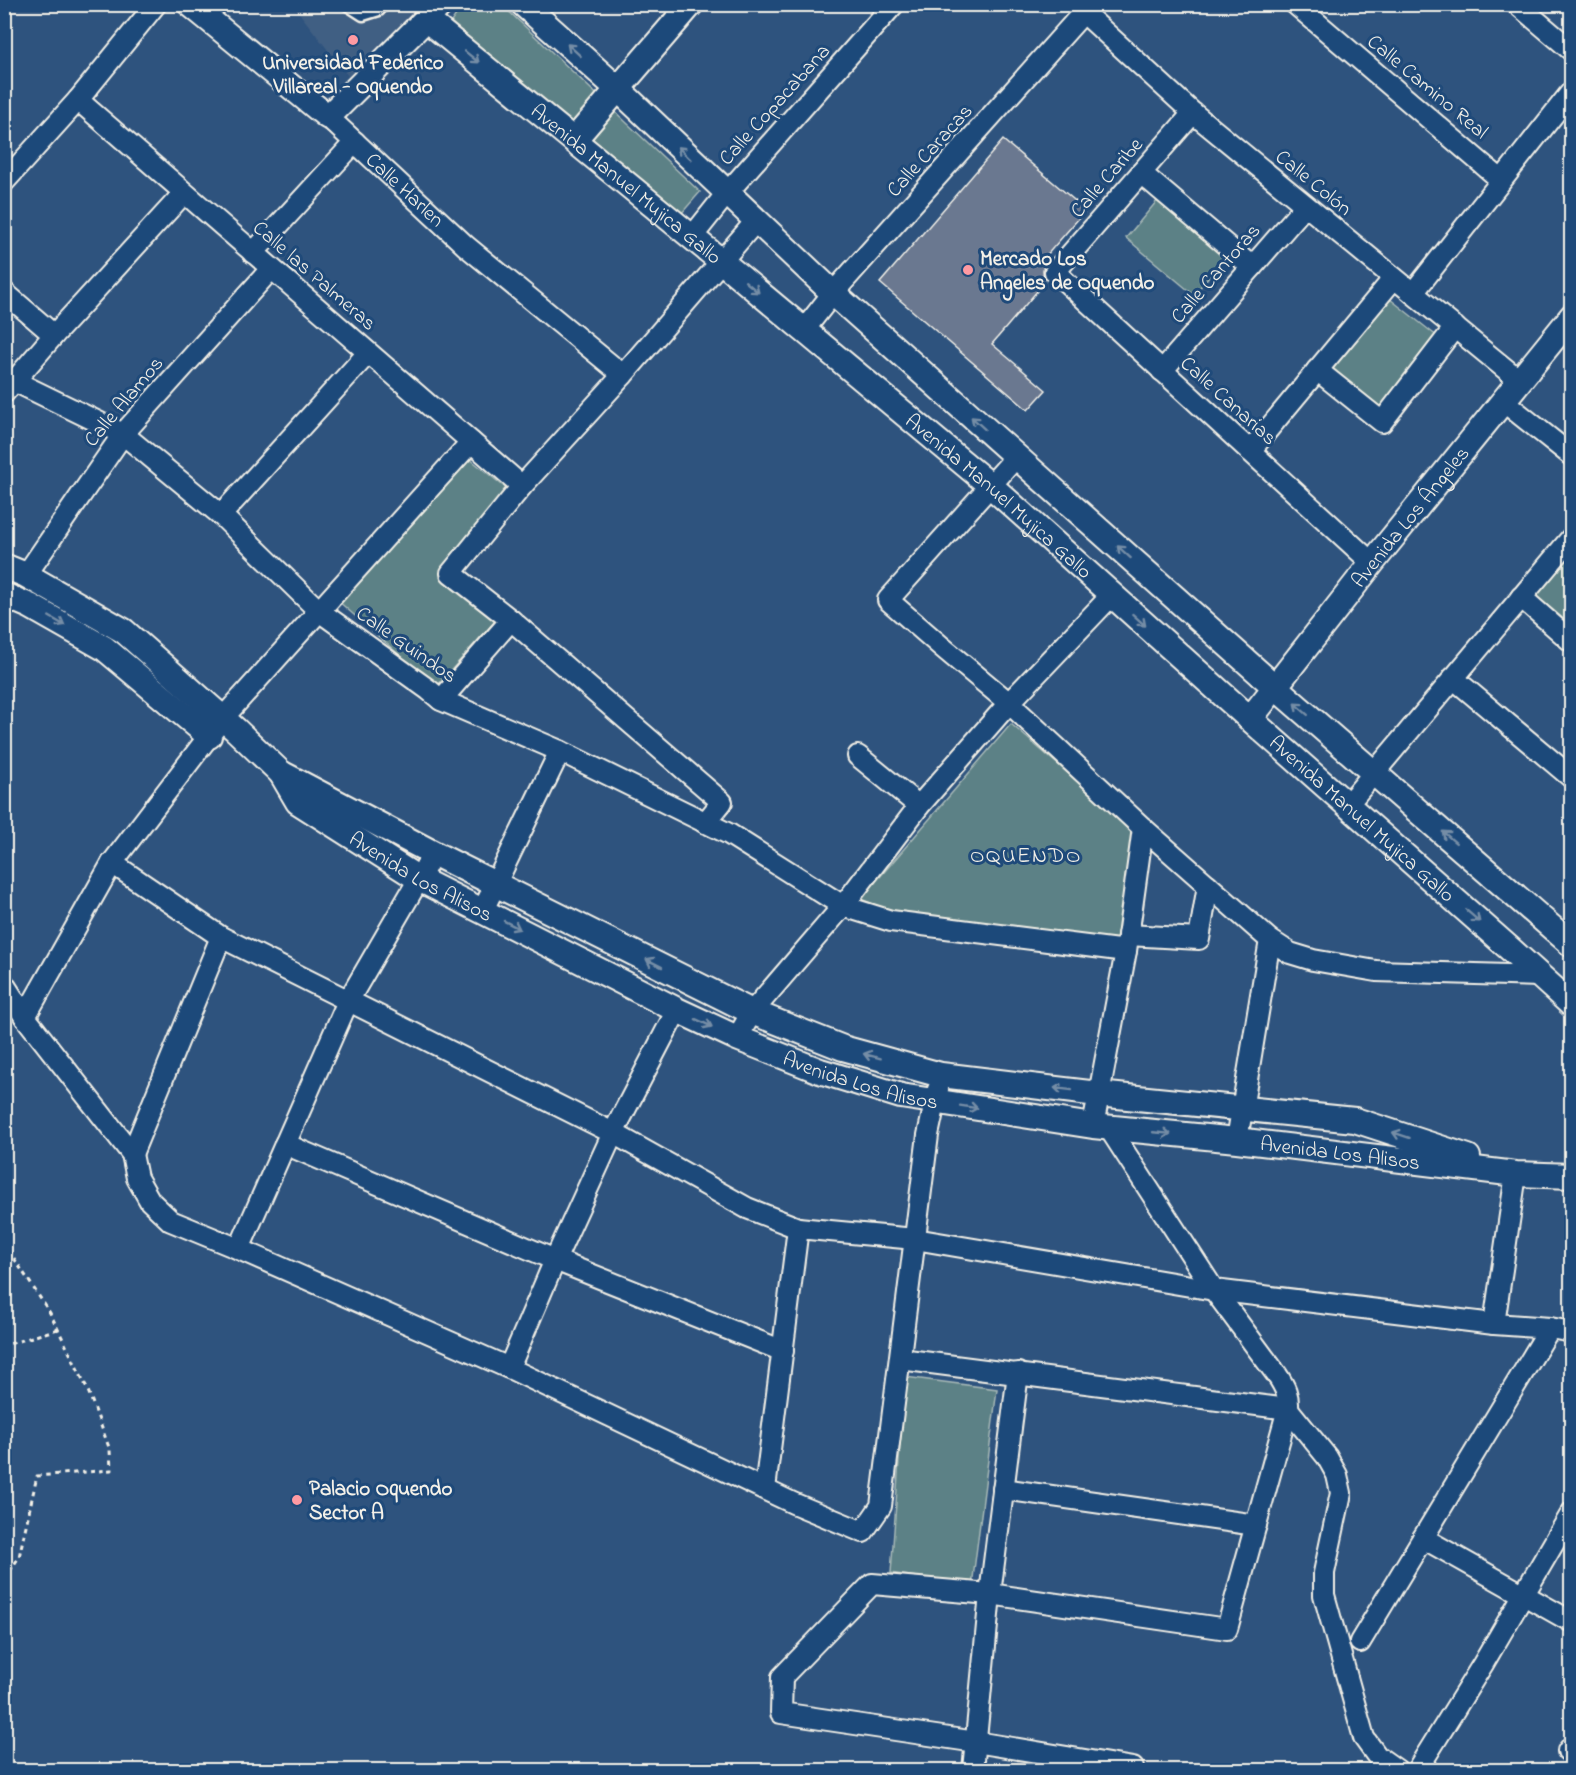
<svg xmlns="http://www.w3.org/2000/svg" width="1576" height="1775" font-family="'Indie Flower',sans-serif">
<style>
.built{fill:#405e83}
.green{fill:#5c8186;stroke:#a8b9b7;stroke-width:1.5}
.building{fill:#6b7890;stroke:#f4f1e8;stroke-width:1.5}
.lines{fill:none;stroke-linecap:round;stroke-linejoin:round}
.service-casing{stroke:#f4f1e8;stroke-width:15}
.minor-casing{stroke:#f4f1e8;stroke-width:24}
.tertiary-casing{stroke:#f4f1e8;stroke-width:28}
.path{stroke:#f4f1e8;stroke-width:3;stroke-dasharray:4.5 4.5;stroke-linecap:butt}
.service{stroke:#1f4a7a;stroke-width:10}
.minor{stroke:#1f4a7a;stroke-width:20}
.tertiary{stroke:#1f4a7a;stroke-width:24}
.oneway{stroke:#748da6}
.poi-dot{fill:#ff9aa2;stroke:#1f4a7a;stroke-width:2}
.labels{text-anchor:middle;stroke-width:6;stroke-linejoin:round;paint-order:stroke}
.poi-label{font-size:21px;font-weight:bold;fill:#f4f1e8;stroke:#1f4a7a;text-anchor:start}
.street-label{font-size:21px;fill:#f4f1e8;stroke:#1f4a7a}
.neighbourhood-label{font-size:22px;letter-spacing:1.5px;fill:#f4f1e8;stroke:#1f4a7a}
</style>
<rect width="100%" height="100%" fill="#2e537e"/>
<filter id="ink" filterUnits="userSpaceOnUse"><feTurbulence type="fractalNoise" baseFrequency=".0167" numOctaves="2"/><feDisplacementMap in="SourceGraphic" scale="12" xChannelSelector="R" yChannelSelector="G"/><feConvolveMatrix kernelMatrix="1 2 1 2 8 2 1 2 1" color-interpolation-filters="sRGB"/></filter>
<g filter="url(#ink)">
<!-- built -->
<path class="built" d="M293 5H420L348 76Z"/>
<!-- green -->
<path class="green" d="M463 5H502L700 192 681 214 451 22Z
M1157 201 1225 256 1194 295 1126 238Z
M1390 299 1438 337 1380 408 1330 371Z
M470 459 512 493 443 574 497 619 436 687 337 600Z
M1571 552V625L1535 595Z
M1011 724 1135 831 1120 941 897 914 861 899Z
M905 1377 997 1389 972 1586 891 1573Z"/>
<!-- building -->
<path class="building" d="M1003 140 1086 210 1045 257 1043 270 1044 283 992 344 1046 390 1028 410 880 283Z"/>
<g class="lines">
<!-- service casing -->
<g class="service-casing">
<path id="service" d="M346 4 363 15 379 10 384 4"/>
</g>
<!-- minor casing -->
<g class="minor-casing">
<g id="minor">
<path d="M1295 4 1501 180"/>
<path d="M1517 4 1572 51"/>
<path d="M1084 13 1193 113 1519 380"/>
<path d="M78 100 522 486"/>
<path d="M1193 113 1055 272 1372 563"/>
<path id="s1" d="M328 117 466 246 623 375"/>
<path d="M1141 173 1252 267"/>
<path d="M4 182 78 100 156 4"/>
<path d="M692 237 727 193 894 4"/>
<path d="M253 253 355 142"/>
<path d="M4 292 54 335"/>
<path d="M1413 293 1572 91"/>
<path d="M804 330 833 293 1091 4"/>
<path d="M1317 370 1382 422 1455 327"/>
<path d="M1162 371 1305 206"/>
<path d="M14 381 123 434 221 515 319 611 429 690 441 700 560 751 729 834 843 906 891 921 1126 951"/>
<path d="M4 393 54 335 184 193"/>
<path d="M1503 401 1572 456"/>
<path d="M1250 451 1394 278"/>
<path d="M1016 457 888 600 942 647 1009 703 1143 828 1270 940 1290 953 1313 960 1376 971 1539 976"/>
<path d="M221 515 368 353"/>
<path d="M26 575 123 434 271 269"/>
<path d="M1521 597 1572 642"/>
<path d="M1453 678 1572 778"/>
<path d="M441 700 511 620"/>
<path d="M858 756 919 806"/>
<path d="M1347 805 1572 537"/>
<path d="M705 823 722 802 511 620 451 573 522 486 623 375 756 221"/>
<path d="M112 863 221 937 613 1133 747 1208 798 1228 915 1239 1214 1290 1494 1324 1550 1328 1572 1332"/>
<path d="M483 910 560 751"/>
<path d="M1128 935 1199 939 1208 885"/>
<path d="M4 984 25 1017 132 1154 137 1178 150 1201 171 1221 239 1249 509 1368 793 1503 863 1532 881 1506 928 1135 938 1089"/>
<path d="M25 1017 112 863 222 719 471 442"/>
<path d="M737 1038 752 1012 843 906 919 806 1009 703 1112 595"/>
<path d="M1093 1126 1126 951 1143 828"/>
<path d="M1109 1128 1214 1290 1277 1375C1285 1387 1289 1395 1288 1409L1227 1629 990 1594 872 1584 782 1677 781 1713 976 1742 1133 1768"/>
<path d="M1237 1140 1270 940"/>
<path d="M285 1144 555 1260 783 1351"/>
<path d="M132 1154 221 937"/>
<path d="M239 1249 348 1001 419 879 433 853"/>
<path d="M1494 1324 1516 1174"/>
<path d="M900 1359 1288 1409 1327 1457 1337 1475 1341 1493 1324 1573V1595L1364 1738 1377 1756 1397 1770"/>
<path d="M509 1368 555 1260 613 1133 677 1010"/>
<path d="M765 1489 798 1228"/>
<path d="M1003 1489 1256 1525"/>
<path d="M1423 1538 1572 1622"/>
<path d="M1360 1642 1550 1328"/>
<path d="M1568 1751 1572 1746"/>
<path d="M973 1770 990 1594 1018 1373"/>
<path d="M1417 1770 1483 1664 1572 1512"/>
</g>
</g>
<!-- tertiary casing -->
<g class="tertiary-casing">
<g id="tertiary">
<path d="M190 4 328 117 441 4"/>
<path d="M523 4 618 89 833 293 1275 687 1572 945"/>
<path id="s2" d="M427 20 721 261 991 486 1250 719 1509 948 1572 1005"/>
<path d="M574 140 691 4"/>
<path id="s3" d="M4 566 26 575 124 631 236 730 281 773 298 802 419 879 677 1010 737 1038 820 1071 901 1096 1093 1126 1237 1140 1516 1174 1572 1176"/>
<path d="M4 595 30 606 104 648 209 736"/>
<path id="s4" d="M1250 719 1372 563 1572 316"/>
<path d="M281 773 433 853 752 1012 843 1048 941 1075 1098 1094 1355 1120 1468 1157"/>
</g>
</g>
<!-- path -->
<path class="path" d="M4 1243 50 1313 87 1388 110 1450 111 1470 37 1476 19 1557 4 1580
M4 1341 6 1345 58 1329"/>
<!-- service -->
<use href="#service" class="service"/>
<!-- minor -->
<use href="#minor" class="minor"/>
<!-- tertiary -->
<use href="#tertiary" class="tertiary"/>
</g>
<!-- one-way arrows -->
<defs><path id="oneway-shaft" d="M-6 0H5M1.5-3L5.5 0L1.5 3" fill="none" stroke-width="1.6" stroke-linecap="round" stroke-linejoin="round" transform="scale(1.5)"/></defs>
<g class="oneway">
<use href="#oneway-shaft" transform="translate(574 50) rotate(-138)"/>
<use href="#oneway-shaft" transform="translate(472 57) rotate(39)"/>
<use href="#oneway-shaft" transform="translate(684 153) rotate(-136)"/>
<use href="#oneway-shaft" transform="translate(752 287) rotate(40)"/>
<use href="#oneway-shaft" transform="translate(978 423) rotate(-138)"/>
<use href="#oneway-shaft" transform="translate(1124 552) rotate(-138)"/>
<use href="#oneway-shaft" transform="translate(1139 620) rotate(42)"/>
<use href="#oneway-shaft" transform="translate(57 621) rotate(30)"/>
<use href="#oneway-shaft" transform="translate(1301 709) rotate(-139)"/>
<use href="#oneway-shaft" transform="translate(1449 837) rotate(-139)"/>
<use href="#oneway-shaft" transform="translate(1473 916) rotate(41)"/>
<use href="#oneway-shaft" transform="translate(512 925) rotate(27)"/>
<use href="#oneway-shaft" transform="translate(654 963) rotate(-153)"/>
<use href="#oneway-shaft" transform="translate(704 1023) rotate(25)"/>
<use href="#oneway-shaft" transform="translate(872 1056) rotate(-165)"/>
<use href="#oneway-shaft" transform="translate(1063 1089) rotate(-173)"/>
<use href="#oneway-shaft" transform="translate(969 1107) rotate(9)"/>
<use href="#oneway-shaft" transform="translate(1162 1133) rotate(5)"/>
<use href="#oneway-shaft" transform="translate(1401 1135) rotate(-162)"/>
</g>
</g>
<!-- markers -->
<g class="poi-dot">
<circle cx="353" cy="40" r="6"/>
<circle cx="968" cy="270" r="6"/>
<circle cx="297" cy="1500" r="6"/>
</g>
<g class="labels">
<!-- poi labels -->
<g class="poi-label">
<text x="353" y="69" text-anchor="middle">Universidad Federico<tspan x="353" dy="24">Villareal - Oquendo</tspan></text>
<text x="980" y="265">Mercado Los<tspan x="980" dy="24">Angeles de Oquendo</tspan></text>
<text x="309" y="1495">Palacio Oquendo<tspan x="309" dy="24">Sector A</tspan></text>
</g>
<!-- street labels -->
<g class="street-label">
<text transform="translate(1428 86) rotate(40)" y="7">Calle Camino Real</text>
<text transform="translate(774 104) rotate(-48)" y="7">Calle Copacabana</text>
<text transform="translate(929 150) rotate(-48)" y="7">Calle Caracas</text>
<text transform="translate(1106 177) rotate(-49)" y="7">Calle Caribe</text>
<text transform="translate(1314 182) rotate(39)" y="7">Calle Colón</text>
<text dy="7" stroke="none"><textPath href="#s2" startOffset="258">Avenida Manuel Mujica Gallo</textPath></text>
<text dy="7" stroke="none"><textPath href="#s1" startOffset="106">Calle Harlen</textPath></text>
<text transform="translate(1215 273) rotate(-49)" y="7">Calle Cantoras</text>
<text transform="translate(315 275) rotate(41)" y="7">Calle las Palmeras</text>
<text transform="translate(1229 400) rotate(42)" y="7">Calle Canarias</text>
<text transform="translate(123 401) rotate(-50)" y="7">Calle Alamos</text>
<text dy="7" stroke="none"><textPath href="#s2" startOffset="744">Avenida Manuel Mujica Gallo</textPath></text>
<text dy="7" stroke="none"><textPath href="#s4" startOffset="258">Avenida Los Ángeles</textPath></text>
<text transform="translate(407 644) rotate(35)" y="7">Calle Guindos</text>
<text dy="7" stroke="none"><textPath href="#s2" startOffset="1230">Avenida Manuel Mujica Gallo</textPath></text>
<text dy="7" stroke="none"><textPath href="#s3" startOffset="526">Avenida Los Alisos</textPath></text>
<text dy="7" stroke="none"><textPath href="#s3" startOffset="1012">Avenida Los Alisos</textPath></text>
<text dy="7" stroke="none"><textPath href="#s3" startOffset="1498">Avenida Los Alisos</textPath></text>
</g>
<!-- neighbourhood labels -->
<g class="neighbourhood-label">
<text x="1026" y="862">OQUENDO</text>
</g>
</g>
<!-- margin -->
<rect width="1576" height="1775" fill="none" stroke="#1f4a7a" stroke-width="24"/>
<rect x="12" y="12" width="1552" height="1751" fill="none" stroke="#f4f1e8" stroke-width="2" filter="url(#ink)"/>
</svg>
